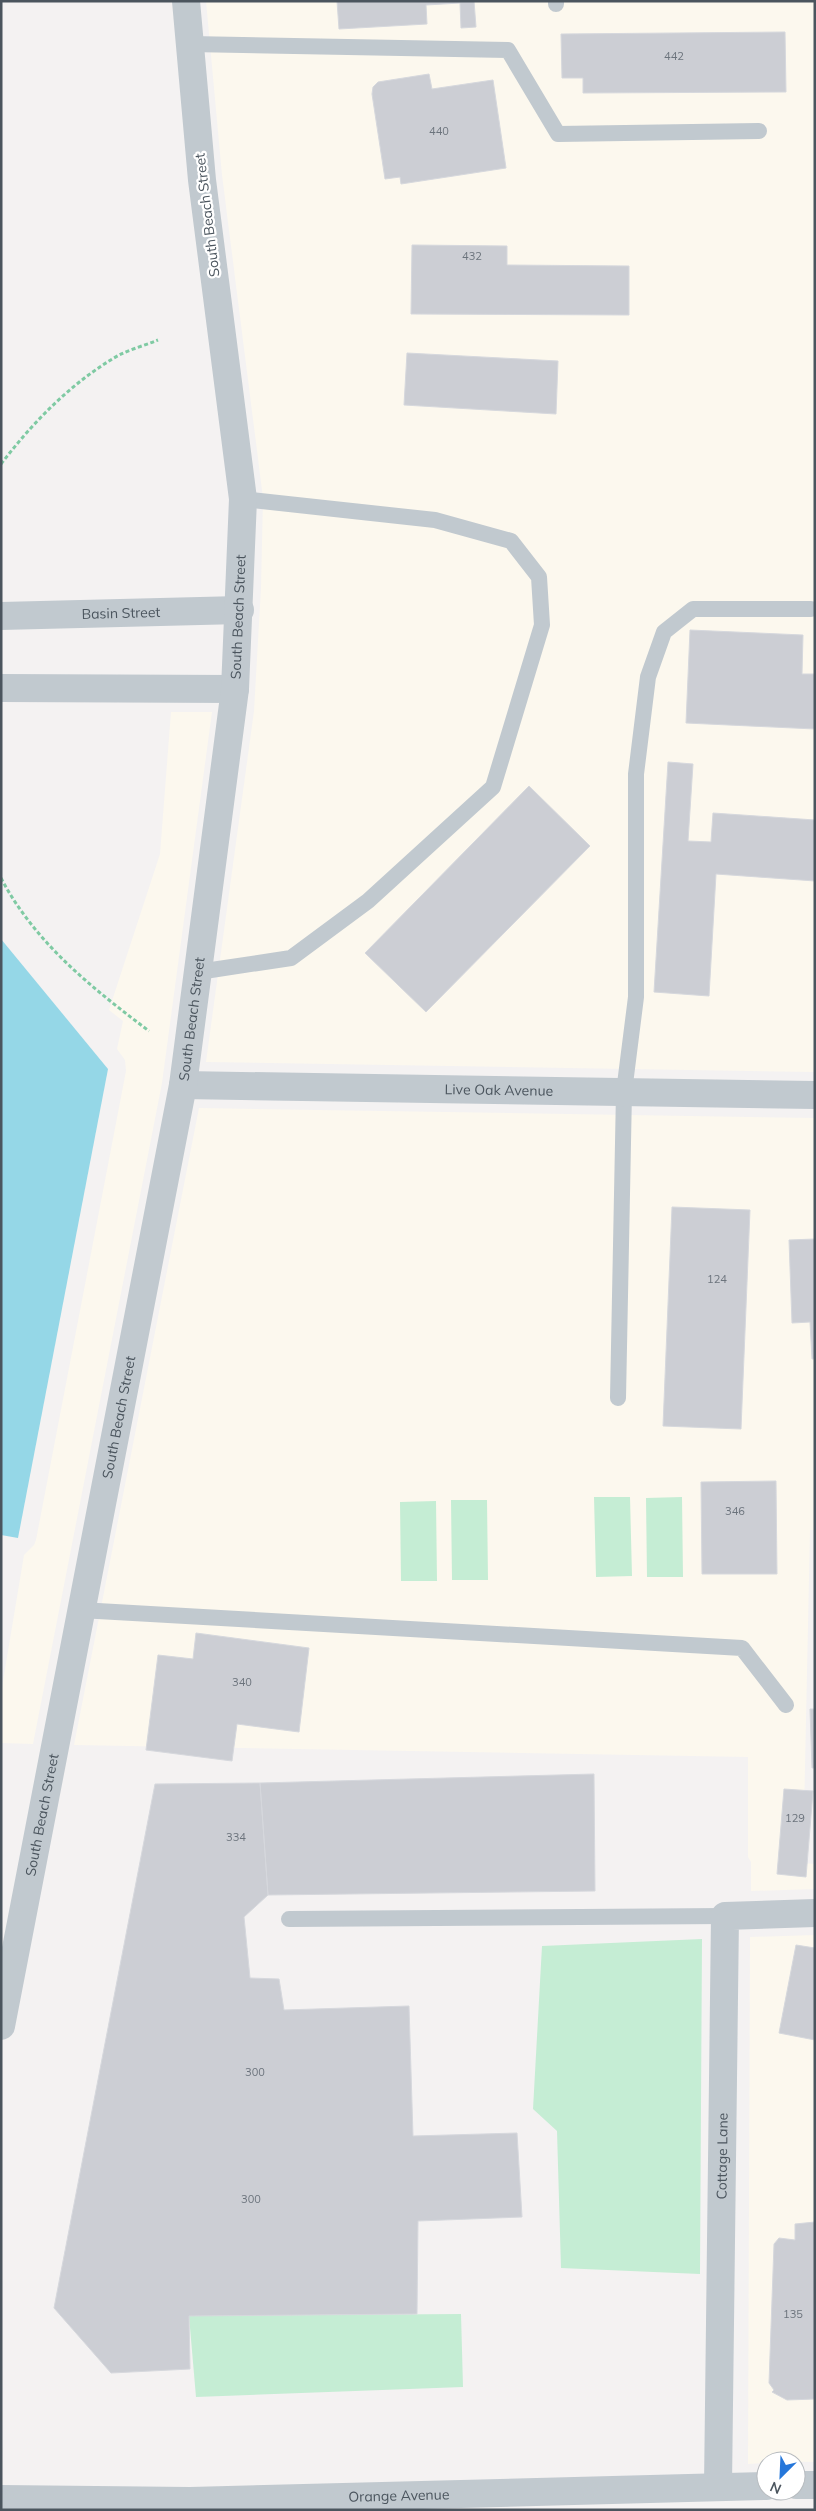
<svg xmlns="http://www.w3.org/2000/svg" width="816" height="2511" font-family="Mulish,sans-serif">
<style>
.commercial{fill:#fcf8ee}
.green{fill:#c5edd4}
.water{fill:#95d7e7}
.building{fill:#ccced4;stroke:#d6d8dd}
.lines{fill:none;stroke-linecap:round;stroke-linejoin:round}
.path{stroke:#7fcaa3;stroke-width:3;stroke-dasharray:4 2.5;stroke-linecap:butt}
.service{stroke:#c1c9cf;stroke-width:16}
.minor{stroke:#c1c9cf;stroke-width:28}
.tertiary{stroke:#c1c9cf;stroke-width:28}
.labels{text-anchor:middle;stroke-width:4.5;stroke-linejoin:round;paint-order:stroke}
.number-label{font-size:11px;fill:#6b737c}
.street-label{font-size:14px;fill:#4b555e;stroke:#fff}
</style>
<rect width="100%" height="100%" fill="#f4f2f2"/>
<!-- commercial -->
<path class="commercial" d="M206 1H815V1072L206 1062 254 711 261 588 263 498 222 175Z
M171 712H212L162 1083 33 1744 1 1743V1693L24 1555 34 1545 36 1540 126 1071 125 1060 117 1049 123 1021 109 1010 160 854Z
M199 1108 815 1118V1530H810L803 1863 815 1864V1889L751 1891V1862L748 1857V1757L74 1745Z
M815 1935V2462L766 2461V2463L748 2464 750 1937Z"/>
<!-- green -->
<path class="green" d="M594 1497H630L632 1576 596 1577Z
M682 1497 683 1577H647L646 1498Z
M451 1500H487L488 1580H452Z
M436 1501 437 1581H401L400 1502Z
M702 1939 700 2274 561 2268 557 2131 533 2109 542 1946Z
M461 2314 463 2387 196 2397 189 2316Z"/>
<!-- water -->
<path class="water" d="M1 939 108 1069 18 1538 1 1535Z"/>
<!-- building -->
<path class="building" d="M337 1H474L476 27 461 28 460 3 426 5 427 24 339 29Z
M785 32 786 92 583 93V78H562L561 34Z
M429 74 432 89 493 80 506 168 401 184 400 177 385 179 372 94 373 87 378 82Z
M412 245 507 246V265L629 266V315L411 314Z
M407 353 558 361 556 414 404 405Z
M690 630 803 635 802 674H815V729L686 723Z
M668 762 693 764 688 841 711 842 713 813 815 820V881L716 874 709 996 654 992Z
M529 786 590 846 426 1012 365 953Z
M672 1207 750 1210 741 1429 663 1426Z
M815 1239V1359H812L810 1322 792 1323 789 1240Z
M776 1481 777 1574H702L701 1482Z
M196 1633 309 1648 299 1732 237 1724 232 1761 146 1750 158 1655 193 1659Z
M810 1709H815V1768H812Z
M594 1774 595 1891 268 1895 260 1783Z
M260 1783 268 1895 244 1917 250 1978 279 1979 284 2010 409 2006 413 2136 517 2133 522 2217 418 2221 417 2314 189 2316 190 2369 111 2373 54 2308 155 1784Z
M784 1789 813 1791 806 1877 777 1874Z
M796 1945 815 1948V2040L779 2033Z
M815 2222V2399L787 2400 772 2392 774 2390 769 2383 774 2244 779 2238 795 2240V2224Z"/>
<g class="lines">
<!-- path -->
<path class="path" d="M1 464C34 421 72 382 119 355 131 349 146 345 158 340
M1 878C35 943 92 988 149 1031"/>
<!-- service -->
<path class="service" d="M556 1V4
M190 44 508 50 558 134 759 131
M198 972 291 958 368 901 493 787 542 625 539 577 511 541 435 520 243 499
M618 1398 624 1092 636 997V774L648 677 664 632 693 609H811
M80 1610 742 1648 786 1705
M289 1919 725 1916"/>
<!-- minor -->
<g class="minor">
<path id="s1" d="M1 616 240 610"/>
<path d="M1 688 235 689"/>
<path id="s2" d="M183 1085 815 1095"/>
<path id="s3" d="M718 2486 725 1916 815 1913"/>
</g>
<!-- tertiary -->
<g class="tertiary">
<path id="s4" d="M1 2026 183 1085 235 689 243 499 202 180 186 1"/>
<path d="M796 2485H815"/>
<path id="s5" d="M1 2499 190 2501 766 2486"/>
</g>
</g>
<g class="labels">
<!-- number labels -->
<g class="number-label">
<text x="674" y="60">442</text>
<text x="439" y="135">440</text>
<text x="472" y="260">432</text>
<text x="717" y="1283">124</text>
<text x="735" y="1515">346</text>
<text x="242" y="1686">340</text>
<text x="795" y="1822">129</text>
<text x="236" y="1841">334</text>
<text x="255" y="2076">300</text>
<text x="251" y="2203">300</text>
<text x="793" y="2318">135</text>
</g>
<!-- street labels -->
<g class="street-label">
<text transform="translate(207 215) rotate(-97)" y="5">South Beach Street</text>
<text dy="5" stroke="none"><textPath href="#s1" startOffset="120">Basin Street</textPath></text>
<text dy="5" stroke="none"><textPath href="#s4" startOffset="1430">South Beach Street</textPath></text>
<text dy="5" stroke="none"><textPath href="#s4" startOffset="1025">South Beach Street</textPath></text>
<text dy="5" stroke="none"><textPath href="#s2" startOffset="316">Live Oak Avenue</textPath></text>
<text dy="5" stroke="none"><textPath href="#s4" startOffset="620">South Beach Street</textPath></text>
<text dy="5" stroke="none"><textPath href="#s4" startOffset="215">South Beach Street</textPath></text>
<text dy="5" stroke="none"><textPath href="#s3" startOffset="330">Cottage Lane</textPath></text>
<text dy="5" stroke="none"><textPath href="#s5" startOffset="398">Orange Avenue</textPath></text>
</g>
</g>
<!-- border -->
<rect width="816" height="2511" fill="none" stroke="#4b555e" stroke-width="5"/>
<!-- north arrow -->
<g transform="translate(781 2476) rotate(204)"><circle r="24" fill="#ffffff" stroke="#b7bbbf"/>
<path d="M0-4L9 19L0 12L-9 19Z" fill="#2677da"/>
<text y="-8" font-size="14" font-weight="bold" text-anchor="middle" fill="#4b555e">N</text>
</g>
</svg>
